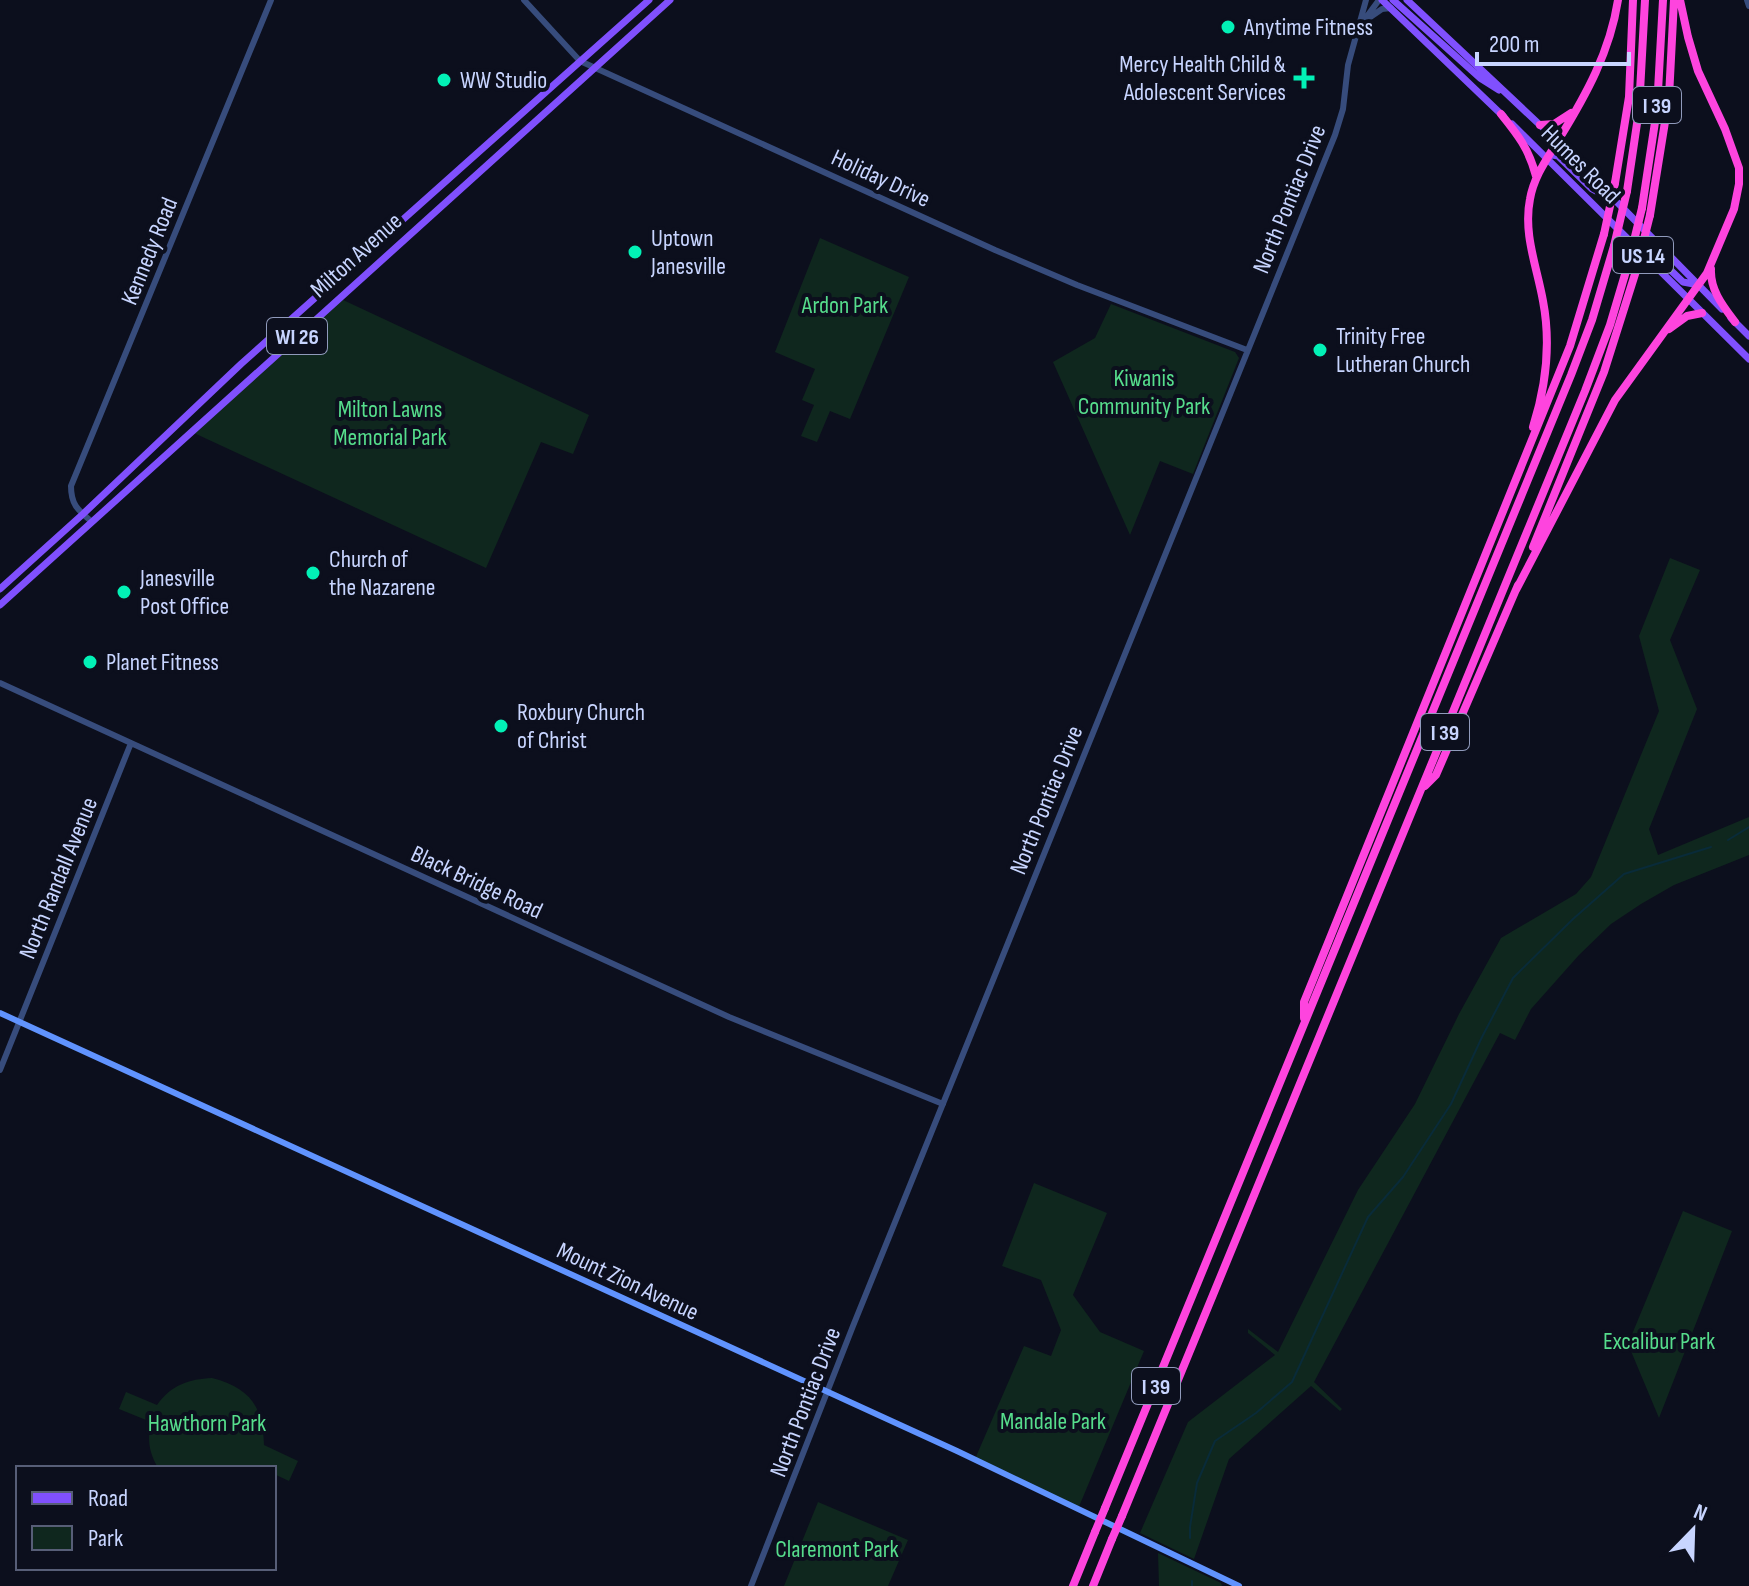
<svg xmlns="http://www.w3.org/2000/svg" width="1749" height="1586" font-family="'Sofia Sans Condensed',sans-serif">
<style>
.green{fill:#0f271e}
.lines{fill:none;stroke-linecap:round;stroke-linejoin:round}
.stream{stroke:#092b39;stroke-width:2}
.tertiary{stroke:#374c7c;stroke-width:6}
.secondary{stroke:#6093fe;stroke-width:6}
.primary{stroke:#8050fe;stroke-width:7}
.motorway{stroke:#fe44de;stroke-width:8}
.motorway-bridge{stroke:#fe44de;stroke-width:8}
.poi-dot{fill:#02f1b6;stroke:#0c0f1d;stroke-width:3}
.labels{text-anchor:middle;stroke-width:8;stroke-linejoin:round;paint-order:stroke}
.shield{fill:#0c0f1d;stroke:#909abb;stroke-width:2}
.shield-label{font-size:22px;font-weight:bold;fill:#c8d5ff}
.poi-label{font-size:24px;fill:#c8d5ff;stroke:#0c0f1d;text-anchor:start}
.street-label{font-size:24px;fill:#c8d5ff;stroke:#0c0f1d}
.park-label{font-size:24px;fill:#56dd8c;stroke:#0c0f1d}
</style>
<rect width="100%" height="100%" fill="#0c0f1d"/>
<!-- green -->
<path class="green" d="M820 238 909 277 850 419 830 411 817 442 801 436 814 405 802 400 815 369 775 352Z
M341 299 589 415 573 454 541 442 486 568 194 433Z
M1111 304 1235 352 1239 358 1193 474 1160 461 1130 535 1053 362 1095 338Z
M1670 558 1700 570 1670 640 1697 709 1649 829 1658 855 1749 817V855L1674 885 1641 904 1611 924 1579 955 1531 1009 1515 1040 1500 1033 1314 1382 1342 1409 1340 1411 1311 1386 1229 1459 1194 1559 1140 1533 1188 1422 1275 1355 1248 1333V1329L1278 1352 1358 1190 1415 1104 1459 1014 1501 938 1576 894 1591 877 1659 711 1639 636Z
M1034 1183 1107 1213 1073 1295 1100 1332 1144 1351 1078 1509 975 1459 1024 1346 1051 1356 1061 1330 1041 1280 1002 1266Z
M1683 1211 1732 1231 1659 1418 1628 1344Z
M212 1378C250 1388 263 1406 264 1445L298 1461 289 1481 274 1474V1468H261L255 1465 253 1468H158C149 1452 147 1440 151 1422L119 1409 126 1392 157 1405C171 1385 189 1379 212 1378Z
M818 1502 908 1540 888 1586H784Z
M1158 1553 1221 1583 1222 1586H1159Z"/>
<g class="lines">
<!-- stream -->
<path class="stream" d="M1728 840 1749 827
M1190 1538V1527L1197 1483 1215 1441 1256 1413 1292 1382 1368 1217 1403 1177 1451 1104 1482 1037 1513 978 1573 919 1624 874 1711 847
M1192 1581V1586"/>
<!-- tertiary -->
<path class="tertiary" d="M524 0 580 61 995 250 1077 285 1247 350
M1747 0 1749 6
M1365 19 1379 0
M1363 22 1382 9 1391 8
M92 522C78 510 71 505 71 486L271 0
M0 683 729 1017 943 1104
M0 1070 131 743
M751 1586 853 1326 1335 135 1343 109 1348 65 1366 0"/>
<!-- secondary -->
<path class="secondary" d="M0 1013 957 1451 1239 1586"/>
<!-- primary -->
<path class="primary" d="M1382 0 1503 116
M1393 0 1480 78 1499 90
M1407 0 1558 142 1722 309
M1512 124 1749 359
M1547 157 1553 155 1558 156 1592 189 1609 198
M1638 245 1660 260 1683 282 1699 285
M1731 318 1749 336
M0 589 83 514 241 364 649 0
M0 605 670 0"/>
<!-- motorway -->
<path class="motorway" d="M1501 114C1518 135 1529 149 1536 176
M1540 125 1554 124 1571 113
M1615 183 1629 97 1633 0
M1627 191 1639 110 1645 0
M1642 208 1657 109 1663 0
M1650 215 1669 97 1674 0
M1711 269C1710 290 1723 306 1735 322
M1669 329 1687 316 1702 313
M1533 427C1546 386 1551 343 1543 301 1537 267 1523 234 1530 199 1534 176 1547 159 1559 139 1586 95 1610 52 1618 0
M1533 547 1604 372 1636 271
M1516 590 1615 400 1707 273 1734 209 1739 184V168L1725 129 1698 71 1688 37 1680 0
M1425 786 1436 775 1518 585
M1304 1018V1002L1570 346 1604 234
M1105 1508 1571 375 1592 320 1614 246
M1122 1516 1585 391 1610 325 1629 261
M1073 1586 1095 1532
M1093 1586 1112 1539"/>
<!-- motorway-bridge -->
<path class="motorway-bridge" d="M1604 234 1615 183
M1614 246 1627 191
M1629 261 1642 208
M1636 271 1650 215
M1095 1532 1105 1508
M1112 1539 1122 1516"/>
</g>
<!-- markers -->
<g class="poi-dot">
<circle cx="1228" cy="27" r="8"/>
<path d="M1300 66h8v8h8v8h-8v8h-8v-8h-8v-8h8z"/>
<circle cx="444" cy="80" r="8"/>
<circle cx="635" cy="252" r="8"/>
<circle cx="1320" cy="350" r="8"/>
<circle cx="313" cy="573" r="8"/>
<circle cx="124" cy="592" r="8"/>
<circle cx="90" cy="662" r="8"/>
<circle cx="501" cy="726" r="8"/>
</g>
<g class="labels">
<!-- shield labels -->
<g class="shield">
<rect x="1633" y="87" width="48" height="36" rx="6"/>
<rect x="1613" y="237" width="60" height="36" rx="6"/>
<rect x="267" y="318" width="60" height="36" rx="6"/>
<rect x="1421" y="714" width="48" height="36" rx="6"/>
<rect x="1132" y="1368" width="48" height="36" rx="6"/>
</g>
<g class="shield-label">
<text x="1657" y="113">I 39</text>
<text x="1643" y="263">US 14</text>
<text x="297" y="344">WI 26</text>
<text x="1445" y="740">I 39</text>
<text x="1156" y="1394">I 39</text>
</g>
<!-- poi labels -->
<g class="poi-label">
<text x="1244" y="35">Anytime Fitness</text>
<text x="1286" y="72" text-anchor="end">Mercy Health Child &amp;<tspan x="1286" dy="28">Adolescent Services</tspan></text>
<text x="460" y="88">WW Studio</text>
<text x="651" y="246">Uptown<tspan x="651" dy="28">Janesville</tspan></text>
<text x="1336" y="344">Trinity Free<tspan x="1336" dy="28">Lutheran Church</tspan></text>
<text x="329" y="567">Church of<tspan x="329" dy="28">the Nazarene</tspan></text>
<text x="140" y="586">Janesville<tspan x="140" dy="28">Post Office</tspan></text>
<text x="106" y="670">Planet Fitness</text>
<text x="517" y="720">Roxbury Church<tspan x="517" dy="28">of Christ</tspan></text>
</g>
<!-- street labels -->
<g class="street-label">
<text transform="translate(1581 164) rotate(45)" y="8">Humes Road</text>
<text transform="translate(881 178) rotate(25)" y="8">Holiday Drive</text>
<text transform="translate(1289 199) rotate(-68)" y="8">North Pontiac Drive</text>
<text transform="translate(149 251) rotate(-68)" y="8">Kennedy Road</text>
<text transform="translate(356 255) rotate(-42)" y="8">Milton Avenue</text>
<text transform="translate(1046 800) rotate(-68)" y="8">North Pontiac Drive</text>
<text transform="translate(58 878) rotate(-68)" y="8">North Randall Avenue</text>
<text transform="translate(477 882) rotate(25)" y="8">Black Bridge Road</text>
<text transform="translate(628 1281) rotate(25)" y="8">Mount Zion Avenue</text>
<text transform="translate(805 1402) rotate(-69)" y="8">North Pontiac Drive</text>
</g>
<!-- park labels -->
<g class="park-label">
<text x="845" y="313">Ardon Park</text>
<text x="1144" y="386">Kiwanis<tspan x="1144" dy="28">Community Park</tspan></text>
<text x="390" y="417">Milton Lawns<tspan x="390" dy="28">Memorial Park</tspan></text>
<text x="1659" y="1349">Excalibur Park</text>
<text x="1053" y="1429">Mandale Park</text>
<text x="207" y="1431">Hawthorn Park</text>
<text x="837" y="1557">Claremont Park</text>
</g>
</g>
<!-- legend -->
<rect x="16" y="1466" width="260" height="104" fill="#0c0f1d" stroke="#575e77" stroke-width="2"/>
<rect x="32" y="1492" width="40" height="12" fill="#8050fe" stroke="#575e77" stroke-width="2"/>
<text x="88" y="1506" font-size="24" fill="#c8d5ff">Road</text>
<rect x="32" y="1526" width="40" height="24" fill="#0f271e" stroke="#575e77" stroke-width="2"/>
<text x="88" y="1546" font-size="24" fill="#c8d5ff">Park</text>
<!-- north arrow -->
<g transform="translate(1693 1530) rotate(23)" stroke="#0c0f1d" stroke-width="6" paint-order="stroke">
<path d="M0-6L14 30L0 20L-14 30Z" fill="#c8d5ff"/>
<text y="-12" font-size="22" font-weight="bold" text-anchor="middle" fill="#c8d5ff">N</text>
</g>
<!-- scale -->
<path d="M1477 52v12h152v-12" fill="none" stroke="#c8d5ff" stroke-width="4"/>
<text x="1489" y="52" font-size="24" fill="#c8d5ff" stroke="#0c0f1d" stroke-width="6" paint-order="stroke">200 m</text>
</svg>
